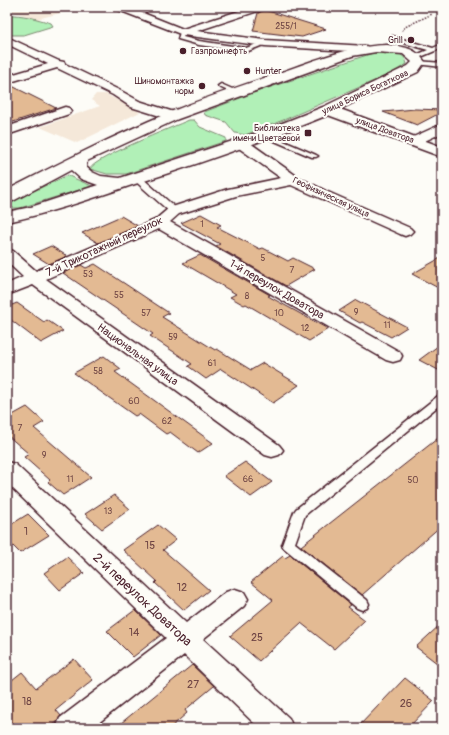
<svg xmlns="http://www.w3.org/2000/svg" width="449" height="735" font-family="Pangolin,sans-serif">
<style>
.built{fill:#f5e8d9}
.green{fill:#b1f0b7;stroke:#7e8871}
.building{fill:#e3ba93;stroke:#4a1f2b}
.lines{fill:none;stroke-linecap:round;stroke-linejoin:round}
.service-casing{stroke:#4a1f2b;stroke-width:3}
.minor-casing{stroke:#4a1f2b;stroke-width:3}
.secondary-casing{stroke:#4a1f2b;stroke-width:3}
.path{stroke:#4a1f2b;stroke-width:1.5;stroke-dasharray:1.5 1.5;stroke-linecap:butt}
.service{fill:#fdfcf7;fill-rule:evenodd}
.minor{fill:#fdfcf7;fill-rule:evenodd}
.secondary{fill:#fdfcf7;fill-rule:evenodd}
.poi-dot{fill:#4a1f2b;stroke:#fdfcf7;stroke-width:1.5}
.labels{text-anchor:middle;stroke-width:4;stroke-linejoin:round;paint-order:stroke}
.number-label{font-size:9px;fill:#704645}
.far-poi-label{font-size:9px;fill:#4a1f2b;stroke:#fdfcf7;text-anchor:end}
.far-street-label{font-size:9px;fill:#4a1f2b;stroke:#fdfcf7}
.street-label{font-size:11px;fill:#4a1f2b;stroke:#fdfcf7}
.near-number-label{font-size:11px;fill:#704645}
.near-street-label{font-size:13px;fill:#4a1f2b;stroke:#fdfcf7}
</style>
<rect width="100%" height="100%" fill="#fdfcf7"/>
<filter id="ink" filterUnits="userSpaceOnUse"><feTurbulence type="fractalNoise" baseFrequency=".025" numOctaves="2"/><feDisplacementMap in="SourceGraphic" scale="8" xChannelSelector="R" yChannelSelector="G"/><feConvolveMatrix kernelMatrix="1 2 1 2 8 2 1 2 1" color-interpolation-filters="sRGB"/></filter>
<g filter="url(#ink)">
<!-- built -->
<path class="built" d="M7 7H84L37 19 7 10Z
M96 94H106L140 112 77 143 40 127 100 106 91 100Z"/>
<!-- green -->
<path class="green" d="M7 15C22 14 37 19 51 23L53 26 24 35H7Z
M383 52H393L400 54 405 58 407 64 390 74 286 119 245 135 235 133 226 122 205 115 204 112 256 92 373 53Z
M189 120H194L200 127 226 138V141L126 174H107L90 169C94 158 173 127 189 120Z
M68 175 71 177 92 186 20 208H9L7 206 10 202Z"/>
<!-- building -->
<path class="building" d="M265 10 326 29 302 37 253 31 258 13Z
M7 84H8L56 108 7 124Z
M415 109 442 110V112L417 125 383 112Z
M201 214 221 225 217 227 260 249 263 248 288 261 293 258 315 269 286 286 216 246 220 244 181 223Z
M121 216 138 226 98 243 82 233Z
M51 246 67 256 49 264 33 254Z
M200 255 270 295 268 296 328 329 309 341 246 304 244 305 230 297 236 294 183 263Z
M442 257V290L412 274Z
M95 264 169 313 162 317 215 350 217 349 251 370 263 363 299 385 273 403 221 369 206 379 188 366 192 364 150 336 153 334 63 273 81 265 86 268Z
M356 300 407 327 391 337 362 322 360 323 339 311Z
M17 303 44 322 47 320 63 331 41 343 7 317V307Z
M442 343V372L419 360Z
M104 356 121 369 115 372 213 443 198 453 170 432 166 434 139 414 135 416 74 373Z
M27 407 44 422 34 428 91 477 63 495 48 482 50 480 24 457 29 454 7 435V418Z
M442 435V525L362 595 301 546Z
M245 462 272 482 251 497 224 476Z
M114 495 130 509 102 529 85 514Z
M28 514 49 535 20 553 7 540V527Z
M158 525 176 540 163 550 209 590 184 610 155 583 157 581 123 550Z
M290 555 351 605 348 607 365 620 334 649 301 623 259 661 230 636 273 600 251 582 283 556 285 558Z
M67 557 84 573 60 590 44 573Z
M135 610 161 635 133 657 107 631Z
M442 623V667L416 647Z
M74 659 93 680 56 710 61 716 57 722 49 728H7V684L22 672 36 688Z
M192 665 214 686 185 710 187 713 170 728H115Z
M405 678 434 701 408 728H357Z"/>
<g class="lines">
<!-- service casing -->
<g class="service-casing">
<path id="service" d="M437 7H442V10Z
M183 30 186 32 183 37 199 41 246 48 265 41 268 43 246 52 199 45 178 39 180 32Z
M392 36 433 48 442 44V48L416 59 413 57 414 56 428 50 390 39V37Z
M418 61 442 63V67L416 64V62Z
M221 84 237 91 238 92 235 94 219 87 218 86Z
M265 133 316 155 318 156 316 157H312L263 136V134Z
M134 176H140L177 209V213H171L134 180Z
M442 395V403L305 515 295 543 367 600 369 604 367 608 362 610 357 608 284 548 282 545 294 512 296 509 438 396Z"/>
</g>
<!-- minor casing -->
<g class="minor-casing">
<path id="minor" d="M114 7H128L183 29 251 7H266L264 9 197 31 265 40 366 46 371 49 366 52 265 46 183 35 116 9Z
M7 37 59 61 64 62 65 64 121 91 139 101 177 113 179 116 177 119 173 120 131 107 113 95 57 68 7 83V76L48 64 7 44Z
M65 107 69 108 71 111 69 114 7 135V127Z
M442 124V133L416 145 411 144 409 141 411 138Z
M241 139 246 140 298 177 328 192 410 228 413 231 410 234 405 236 400 234 291 185 236 196 179 214 170 222 400 352 402 356 400 360 393 362 386 360 159 229 46 279 279 445 283 450 279 455 272 457 265 455 33 285 7 295V284L23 277 7 262V249L13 251 36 271 155 220 169 208 228 189 281 178 236 146 234 143 236 140Z
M7 462 15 464 186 623 226 592 235 589 244 592 248 599 244 606 203 639 289 718 293 728H259L184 655 92 728H56L60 718 166 638 7 483Z"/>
</g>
<!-- secondary casing -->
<g class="secondary-casing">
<path id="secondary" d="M387 45C403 46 416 48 425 62L418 72 340 109 442 147V157L328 115C264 141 198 164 132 185 90 199 50 213 7 222V212L31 207 98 185 81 179 71 170 13 201 7 202V190C60 163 113 136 168 113 202 99 238 87 273 75 311 62 347 46 387 45ZM376 52 403 54 412 62 408 66 323 107 260 132 120 178 101 176 92 172 86 167 87 161 178 119 352 56Z"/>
</g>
<!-- path -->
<path class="path" d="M402 31 405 27 432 14"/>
<!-- service -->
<use href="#service" class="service"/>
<!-- minor -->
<use href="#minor" class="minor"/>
<!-- secondary -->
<use href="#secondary" class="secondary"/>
</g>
</g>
<!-- markers -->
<g class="poi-dot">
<circle cx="411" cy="40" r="4"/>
<circle cx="183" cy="51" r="4"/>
<circle cx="247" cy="71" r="4"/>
<circle cx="202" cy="86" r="4"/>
<rect x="304" y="129" width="8" height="8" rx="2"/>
</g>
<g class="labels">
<!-- number labels -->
<g class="number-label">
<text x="286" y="29">255/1</text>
<text x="202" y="227">1</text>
<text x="263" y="261">5</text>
<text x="292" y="273">7</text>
<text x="88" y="277">53</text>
<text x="119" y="298">55</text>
<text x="247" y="299">8</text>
<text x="356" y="315">9</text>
<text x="146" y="316">57</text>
<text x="279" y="316">10</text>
<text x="387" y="328">11</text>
<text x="305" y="331">12</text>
<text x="173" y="340">59</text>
<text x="212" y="366">61</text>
<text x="98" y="374">58</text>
<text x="134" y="404">60</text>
<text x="167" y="424">62</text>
<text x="20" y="431">7</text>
<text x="44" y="458">9</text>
<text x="70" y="482">11</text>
<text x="248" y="482">66</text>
<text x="413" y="483">50</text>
<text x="108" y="514">13</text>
</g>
<!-- far-poi labels -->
<g class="far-poi-label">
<text x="403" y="43">Grill</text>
<text x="191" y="54" text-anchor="start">Газпромнефть</text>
<text x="255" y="74" text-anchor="start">Hunter</text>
<text x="194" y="84">Шиномонтажка<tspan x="194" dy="10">норм</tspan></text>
<text x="300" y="131">Библиотека<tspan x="300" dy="10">имени Цветаевой</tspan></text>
</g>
<!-- far-street labels -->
<g class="far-street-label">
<text transform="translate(365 92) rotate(-25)" y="3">улица Бориса Богаткова</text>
<text transform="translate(385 130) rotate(20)" y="3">улица Доватора</text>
<text transform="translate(331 197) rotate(25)" y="3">Геофизическая улица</text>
</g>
<!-- street labels -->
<g class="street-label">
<text transform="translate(104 246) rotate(-25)" y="4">7-й Трикотажный переулок</text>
<text transform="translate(277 289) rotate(30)" y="4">1-й переулок Доватора</text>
<text transform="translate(138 354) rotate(36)" y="4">Национальная улица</text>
</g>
<!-- near-number labels -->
<g class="near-number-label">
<text x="26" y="535">1</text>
<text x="150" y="549">15</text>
<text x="182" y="591">12</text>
<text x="134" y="636">14</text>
<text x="257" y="641">25</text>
<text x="193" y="688">27</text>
<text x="27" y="705">18</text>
<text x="406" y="707">26</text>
</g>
<!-- near-street labels -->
<g class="near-street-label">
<text transform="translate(143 599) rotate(43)" y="5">2-й переулок Доватора</text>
</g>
</g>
<!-- margin -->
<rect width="449" height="735" fill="none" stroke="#fdfcf7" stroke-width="24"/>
<rect x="12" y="12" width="425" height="711" fill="none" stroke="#4a1f2b" stroke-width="1.5" filter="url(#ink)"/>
</svg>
